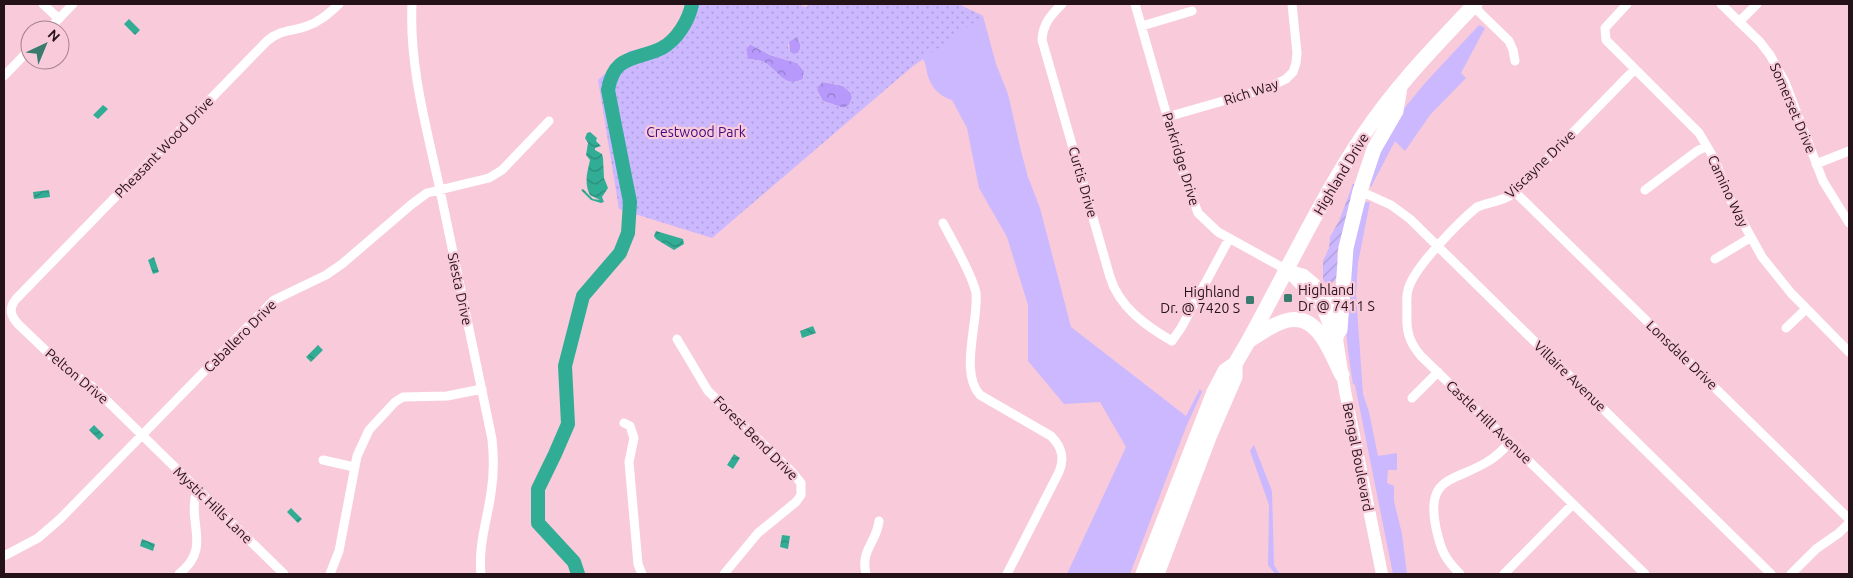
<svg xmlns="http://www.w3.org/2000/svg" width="1853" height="578" font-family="Ubuntu,sans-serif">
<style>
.grass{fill:#cbb8fe}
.forest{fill:url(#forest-crowns)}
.park{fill:url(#park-dots);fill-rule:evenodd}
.garden{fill:url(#garden-furrows)}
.water{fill:url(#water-waves)}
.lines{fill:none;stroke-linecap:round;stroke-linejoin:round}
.river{stroke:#32ad95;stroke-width:14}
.minor{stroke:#fff;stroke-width:9}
.secondary{stroke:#fff;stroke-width:12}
.primary{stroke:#fff;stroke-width:15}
.poi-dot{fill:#397b6c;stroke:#f9cbda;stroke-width:2}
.labels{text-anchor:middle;stroke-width:4.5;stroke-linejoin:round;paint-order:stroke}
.street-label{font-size:14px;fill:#251219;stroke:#f9cbda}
.park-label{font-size:14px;fill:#41087f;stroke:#f9cbda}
.poi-label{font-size:14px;fill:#251219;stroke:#f9cbda;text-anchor:start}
</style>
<defs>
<pattern id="forest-crowns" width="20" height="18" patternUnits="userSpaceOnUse" patternTransform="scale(1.25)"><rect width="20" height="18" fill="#b699fa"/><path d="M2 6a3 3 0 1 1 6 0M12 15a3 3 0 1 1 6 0" fill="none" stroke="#947bca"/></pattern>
<pattern id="park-dots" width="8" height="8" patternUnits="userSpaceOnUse" patternTransform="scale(1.25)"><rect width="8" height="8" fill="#cbb8fe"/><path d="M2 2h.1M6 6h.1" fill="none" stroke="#ae9dd9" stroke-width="1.8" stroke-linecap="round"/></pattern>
<pattern id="garden-furrows" width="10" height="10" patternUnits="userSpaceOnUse" patternTransform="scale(1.25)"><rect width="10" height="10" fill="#cbb8fe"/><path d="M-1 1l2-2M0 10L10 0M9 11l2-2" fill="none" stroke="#ae9dd9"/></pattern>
<pattern id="water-waves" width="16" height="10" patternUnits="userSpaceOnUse" patternTransform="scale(1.25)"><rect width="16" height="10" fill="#32ad95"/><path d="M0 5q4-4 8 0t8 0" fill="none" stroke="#2a8b79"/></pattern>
</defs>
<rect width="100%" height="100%" fill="#f9cbda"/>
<!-- grass -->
<path class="grass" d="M958 4 983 16 996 64 1008 94 1021 151 1028 177 1040 208 1071 327 1186 416 1200 389 1202 392 1186 427 1130 574H1067L1126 447 1100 402 1064 404 1028 361V305L1007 237 979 188 967 128 952 100C942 97 933 90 929 79 926 72 927 66 923 59L913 66Z
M1479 25 1485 28 1461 73 1466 78 1430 115 1405 151 1395 141 1371 187 1369 185 1374 161 1402 111 1425 83Z
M1367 202H1370L1358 263 1356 294 1363 394 1369 412 1378 456 1397 453V470H1388L1387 483 1394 486V501L1402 534 1407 574H1393L1355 385 1353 384C1347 348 1343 312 1346 275 1349 252 1358 226 1364 203Z
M1254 445 1272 491 1274 565 1280 574H1275L1268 565 1269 505 1250 451Z"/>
<!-- forest -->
<path class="forest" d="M796 37C801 43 802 47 798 53L794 54 790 52 789 42Z
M750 44 770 55 797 63 804 71 803 79C784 89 779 71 764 62 760 60 753 60 748 59L746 49Z
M823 82 843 86 851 93 852 98 849 105 844 108 823 101 817 90 818 86Z"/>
<!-- park -->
<path class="park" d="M687 4H797L806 7 810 4H958L983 16 913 66 712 238 619 209 598 80 629 51 650 48 668 43ZM796 37C801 43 802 47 798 53L794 54 790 52 788 46 789 42ZM749 44 770 55 797 63 804 71 803 79C785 89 779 71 764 62 760 60 753 60 748 59L746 49ZM823 82 843 86 851 93 852 98 849 105 844 108 823 101 817 90 818 86Z"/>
<!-- garden -->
<path class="garden" d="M1353 184H1355L1337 253C1338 264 1341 281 1328 285L1323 280V261L1329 248 1330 237 1339 221Z"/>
<!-- water -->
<path class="water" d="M129 19 140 30 135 35 124 24Z
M103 105 108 109 98 119 93 115Z
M590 132 597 138 596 141 601 146 595 148V150L602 154 603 158 604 178 608 188 602 197 604 202 601 203 591 200 581 190 583 189 593 199 600 200 590 195C584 183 587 173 590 160L586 155 588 143 585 138 587 133Z
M49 190 50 197 34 199 33 192Z
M656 231 683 239 684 244 674 250 656 239 654 236Z
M154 257 159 272 153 274 148 260Z
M813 326 816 333 802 338 800 331Z
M318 345 323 350 311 362 306 357Z
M94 425 104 435 99 440 89 430Z
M734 454 740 458 733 469 727 465Z
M291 508 302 519 298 523 287 512Z
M782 535 790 536 788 549 780 547Z
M142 539 155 544 153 551 140 546Z"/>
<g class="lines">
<!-- river -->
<path class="river" d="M578 574 574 562 538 523V489L555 454 568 424 565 366 583 296 620 253 628 233 630 202 608 90C614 54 635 61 662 48 677 40 689 20 692 4"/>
<!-- minor -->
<path class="minor" d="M43 4 59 19
M412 4C409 67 427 129 440 190 458 273 475 356 492 439 494 458 494 475 491 493 487 521 478 546 481 574
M1062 4C1051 15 1043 23 1042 40L1110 277C1119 307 1146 326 1172 341L1181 328 1229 239
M1135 4 1183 172 1198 213 1218 232 1287 270
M1627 4 1605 28 1606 40 1699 133 1715 160 1730 199 1762 257 1791 293 1849 352
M1721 4 1760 42 1770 55 1785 82 1823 181 1849 223
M1473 6 1509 41 1513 50 1515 61
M1739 22 1757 4
M1142 26 1192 11
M48 30 73 4
M1635 69 1515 192C1503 202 1491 201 1477 207 1459 222 1413 268 1408 290 1406 297 1407 306 1407 313 1406 331 1409 342 1421 356L1645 574
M4 76 30 49
M1167 117 1265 89 1286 79 1293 72 1296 63 1297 53 1292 4
M1816 164 1849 151
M1645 190 1697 151 1707 146
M1360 191 1391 205 1410 219 1771 574
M1515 192 1849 519
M943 223C952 240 973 276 976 293 979 321 959 372 980 395L1051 436C1062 447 1065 458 1059 472L1007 574
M1715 259 1750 238
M1786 328 1806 309
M677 339 708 391 791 471 801 483V495L796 502 758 533 724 574
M1412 398 1438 372
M624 423 630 426 634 438 629 462 638 564 642 574
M323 460 354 467
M4 556 38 538 60 519 274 300 326 275 342 264 412 204 427 193 489 178 502 170 549 121
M179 574C213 547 186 523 197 490
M284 574 94 388C84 379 73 376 64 368L18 324C11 316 8 309 16 299L267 41C281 29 291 32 307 26 320 22 329 13 339 4
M330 574 339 551 357 456 369 430 395 402 403 397 447 396 482 389
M866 574C860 550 877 542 879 521
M1460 574C1444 558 1441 550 1436 528 1425 476 1454 482 1487 462 1496 457 1503 450 1510 442
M1504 574 1573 504
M1791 574 1816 549 1839 533 1849 523"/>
<!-- secondary -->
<path class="secondary" d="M1287 270 1304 275 1318 287 1330 302 1339 324 1340 330 1337 339 1345 391 1382 574
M1287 270C1297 282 1310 292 1319 304 1328 315 1327 329 1337 339"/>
<!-- primary -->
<path class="primary" d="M1340 330 1346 248 1360 191 1374 149 1396 111 1400 87
M1250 340C1262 332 1275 323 1289 320 1319 314 1331 354 1342 375
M1143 574 1214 392 1225 371 1235 364 1249 340C1286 273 1319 202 1362 137 1394 88 1435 46 1475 4
M1157 574 1209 437 1235 377V364"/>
</g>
<!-- markers -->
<g class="poi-dot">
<rect x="1283" y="293" width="10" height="10" rx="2.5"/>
<rect x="1245" y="295" width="10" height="10" rx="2.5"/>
</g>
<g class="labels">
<!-- street labels -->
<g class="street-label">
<text transform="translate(1251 92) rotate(-18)" y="5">Rich Way</text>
<text transform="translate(1793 108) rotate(67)" y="5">Somerset Drive</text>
<text transform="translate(164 147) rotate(-46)" y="5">Pheasant Wood Drive</text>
<text transform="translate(1181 159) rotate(73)" y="5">Parkridge Drive</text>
<text transform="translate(1540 164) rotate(-44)" y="5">Viscayne Drive</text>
<text transform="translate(1341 174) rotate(-59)" y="5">Highland Drive</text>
<text transform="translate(1083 182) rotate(74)" y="5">Curtis Drive</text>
<text transform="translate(1728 191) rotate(65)" y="5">Camino Way</text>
<text transform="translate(460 289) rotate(78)" y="5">Siesta Drive</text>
<text transform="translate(240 336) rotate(-45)" y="5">Caballero Drive</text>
<text transform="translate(1682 355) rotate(44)" y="5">Lonsdale Drive</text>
<text transform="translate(77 376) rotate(40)" y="5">Pelton Drive</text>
<text transform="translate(1570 376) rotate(44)" y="5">Villaire Avenue</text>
<text transform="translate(1489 422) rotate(44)" y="5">Castle Hill Avenue</text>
<text transform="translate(756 438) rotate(45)" y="5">Forest Bend Drive</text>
<text transform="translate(1358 457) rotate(79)" y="5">Bengal Boulevard</text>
<text transform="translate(213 505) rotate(44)" y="5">Mystic Hills Lane</text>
</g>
<!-- park labels -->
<g class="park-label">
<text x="696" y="137">Crestwood Park</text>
</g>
<!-- poi labels -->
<g class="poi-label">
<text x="1298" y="295">Highland<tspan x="1298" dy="16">Dr @ 7411 S</tspan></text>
<text x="1240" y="297" text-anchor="end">Highland<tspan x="1240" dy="16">Dr. @ 7420 S</tspan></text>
</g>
</g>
<!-- border -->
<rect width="1853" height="578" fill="none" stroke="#251219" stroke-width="10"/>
<!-- north arrow -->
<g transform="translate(45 45) rotate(44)"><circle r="24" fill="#f9cbda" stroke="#a4818d"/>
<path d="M0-4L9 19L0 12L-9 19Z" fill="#397b6c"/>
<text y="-8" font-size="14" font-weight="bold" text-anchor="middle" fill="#251219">N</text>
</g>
</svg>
